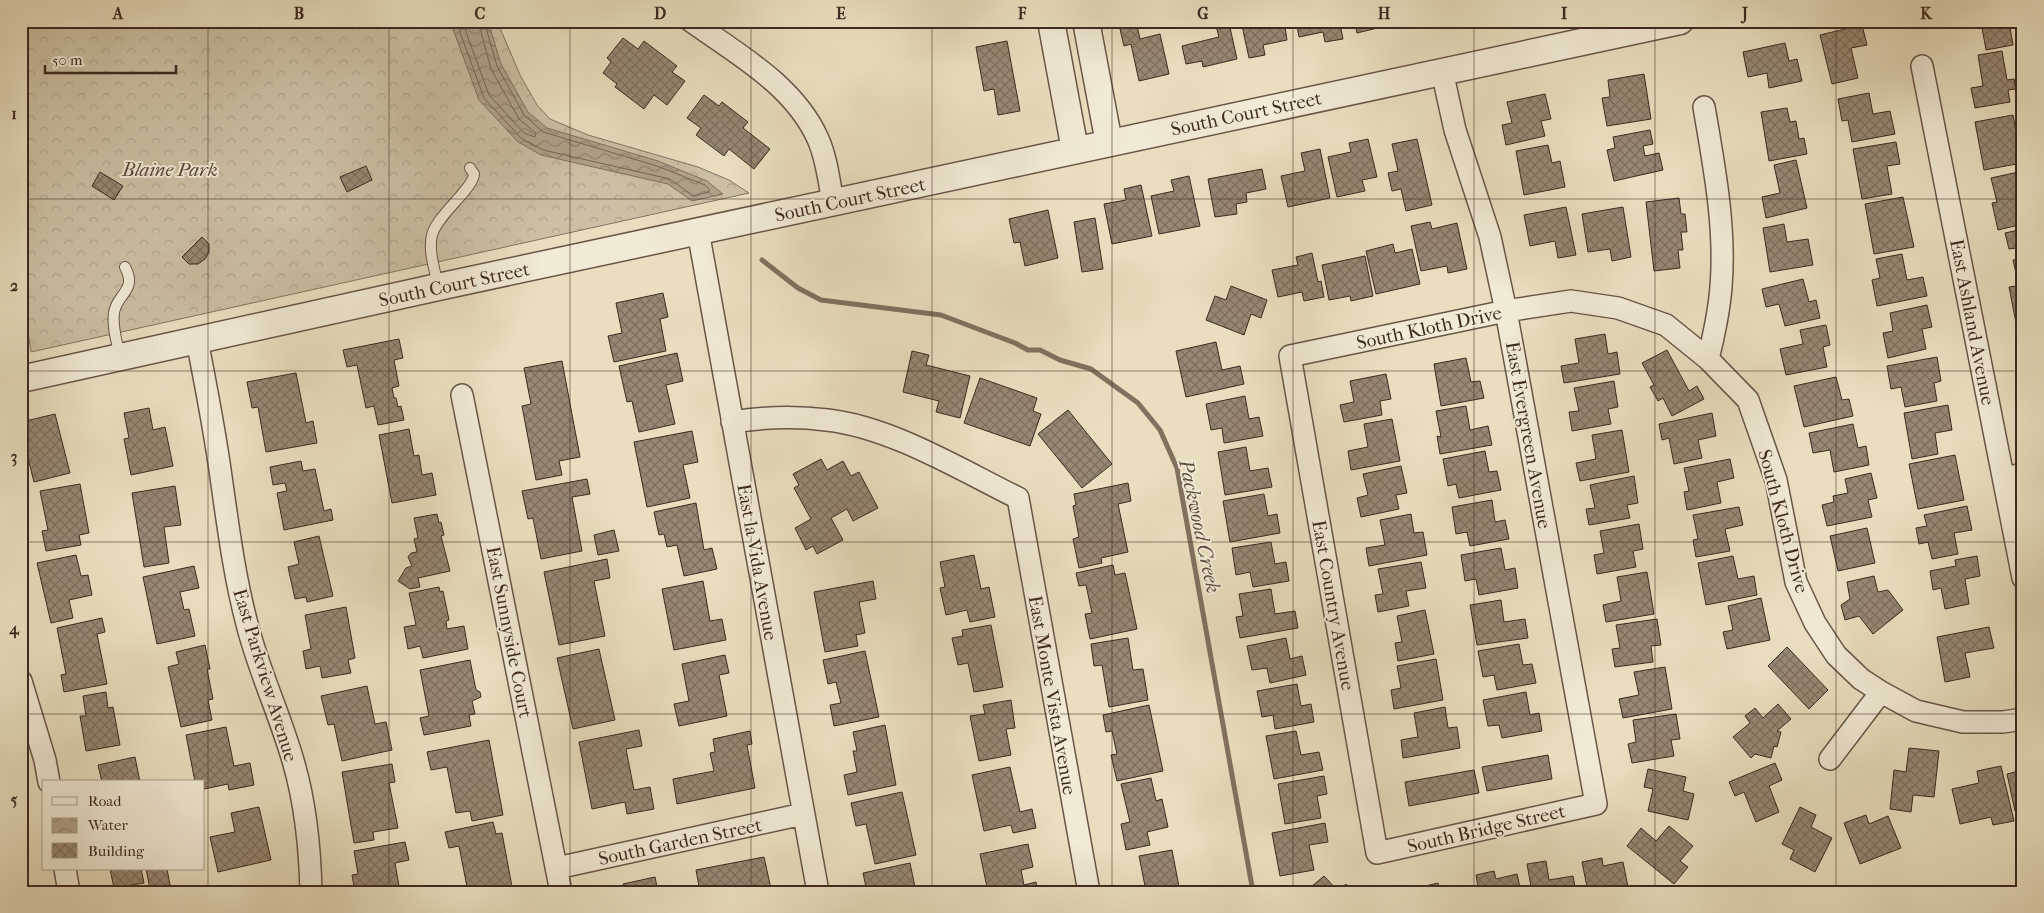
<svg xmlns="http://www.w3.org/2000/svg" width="2044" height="913" font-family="'IM FELL French Canon',serif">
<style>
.forest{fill:url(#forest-crowns);stroke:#857462}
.water{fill:url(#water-waves);stroke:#82715f}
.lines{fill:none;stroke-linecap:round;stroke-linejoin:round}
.shore{stroke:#766554;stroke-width:1}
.stream{stroke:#82715f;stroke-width:5}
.building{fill:url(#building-cross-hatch);stroke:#3e2920}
.service-casing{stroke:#695648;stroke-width:12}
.minor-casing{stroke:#695648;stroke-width:24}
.tertiary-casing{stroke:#695648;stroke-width:29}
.service{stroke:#f1ead5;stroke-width:10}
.minor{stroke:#f1ead5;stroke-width:21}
.tertiary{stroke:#f1ead5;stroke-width:26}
.grid{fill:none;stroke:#3e2920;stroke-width:1;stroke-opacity:0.55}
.labels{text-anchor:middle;stroke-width:4;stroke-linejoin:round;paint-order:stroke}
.street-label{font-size:19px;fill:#3e2920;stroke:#f1ead5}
.park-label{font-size:19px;font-style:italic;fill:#5a473a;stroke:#f1ead5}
.water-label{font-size:20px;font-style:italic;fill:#604d40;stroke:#f1ead5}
.neatline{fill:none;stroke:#3e2920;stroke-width:2}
.grid-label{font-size:16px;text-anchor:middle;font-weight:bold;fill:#3e2920}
</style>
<defs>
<pattern id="forest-crowns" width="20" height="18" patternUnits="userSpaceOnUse" patternTransform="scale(1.25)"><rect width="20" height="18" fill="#ccc0a4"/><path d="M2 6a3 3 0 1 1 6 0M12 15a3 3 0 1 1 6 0" fill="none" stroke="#b0a58d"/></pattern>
<pattern id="water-waves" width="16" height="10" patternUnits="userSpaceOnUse" patternTransform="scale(1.25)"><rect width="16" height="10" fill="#afa189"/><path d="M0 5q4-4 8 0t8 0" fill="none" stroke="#908370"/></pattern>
<pattern id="building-cross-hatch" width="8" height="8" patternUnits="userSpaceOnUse" patternTransform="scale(1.25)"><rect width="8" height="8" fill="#978873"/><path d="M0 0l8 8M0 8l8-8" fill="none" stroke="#7d6f5e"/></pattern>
</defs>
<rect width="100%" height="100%" fill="#e9dfbf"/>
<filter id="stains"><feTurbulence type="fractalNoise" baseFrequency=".004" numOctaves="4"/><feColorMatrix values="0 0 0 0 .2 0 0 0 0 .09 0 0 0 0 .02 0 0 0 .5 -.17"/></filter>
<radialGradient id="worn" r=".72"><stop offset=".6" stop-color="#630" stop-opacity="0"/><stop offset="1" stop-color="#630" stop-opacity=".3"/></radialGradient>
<!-- forest -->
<path class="forest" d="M21 21H497L520 75 537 105 550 119 588 135 698 167 729 180 749 193 31 352 21 288Z"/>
<!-- water -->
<path class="water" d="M450 21H488L501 64 528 112 547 128 658 161 707 181 723 194 692 201 668 184 541 155 518 142 479 100Z"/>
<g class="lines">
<!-- shore -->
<path class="shore" d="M456 21 484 98 521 138 543 150 670 179 693 196 709 192V189L705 185 657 166 543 132 524 115 497 66 484 21
M462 21 489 95 524 133 535 137 536 133 519 119 491 69 478 21"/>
<!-- stream -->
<path class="stream" d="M762 260 798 288 821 300 941 315 1015 343 1028 350H1040L1060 360 1091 369 1138 403 1160 430 1177 468 1253 892"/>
</g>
<!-- building -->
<path class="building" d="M962 21H991L962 26Z
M1241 21H1284L1287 40 1263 45 1265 55 1249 58Z
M1296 21H1348V23L1340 24 1343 39 1325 42 1323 32 1299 37Z
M1354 21H1402V22L1357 33Z
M1966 21H2009L2013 45 1986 50 1981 22 1966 25Z
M1229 23 1237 59 1203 67 1202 61 1186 64 1182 46 1219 37 1216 26Z
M1137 25 1140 39 1160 34 1169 74 1139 81 1131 44 1124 46 1120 29Z
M1862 25 1867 45 1851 48 1858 78 1832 84 1820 35Z
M623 38 638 49 644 41 677 66 672 72 685 81 667 105 654 95 644 109 615 87 617 84 603 73 611 62 607 58Z
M1007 41 1020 111 998 115 994 89 984 91 976 47Z
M1785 43 1789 61 1797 59 1802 81 1769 88 1767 73 1748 77 1743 52Z
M2002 51 2007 80 2014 79 2016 89 2008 90 2010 102 1975 108 1971 88 1983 86 1978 55Z
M1644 74 1651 119 1607 126 1602 98 1610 97 1608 80Z
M1869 93 1873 114 1890 111 1895 134 1852 142 1848 120 1842 121 1838 99Z
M1545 94 1551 119 1541 121 1545 136 1506 145 1502 125 1512 123 1507 102Z
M704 95 719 106 722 102 748 122 743 128 770 149 754 169 729 149 724 156 696 135 701 128 687 118Z
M1787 108 1790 122 1796 121 1799 139 1804 138 1807 154 1769 161 1761 112Z
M2013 115 2022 163 1984 170 1975 122Z
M1650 130 1653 144 1643 146 1645 156 1659 153 1663 170 1614 181 1607 150 1615 148 1613 137Z
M1368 139 1377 177 1362 180 1365 191 1337 197 1328 157 1351 152 1349 143Z
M1417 139 1432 205 1406 211 1401 189 1392 191 1388 173 1398 171 1392 144Z
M1896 142 1900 164 1887 166 1892 194 1862 199 1853 149Z
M1548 145 1552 163 1560 161 1565 187 1524 195 1516 151Z
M1320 149 1330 198 1288 207 1281 176 1305 171 1301 153Z
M1796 160 1807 208 1766 218 1762 197 1780 193 1774 165Z
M366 166 372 180 347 192 340 177Z
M1262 169 1266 189 1246 193 1247 202 1236 204 1237 214 1215 217 1208 179Z
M2023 171V224L1998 230 1992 203 1997 202 1991 178Z
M100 172 123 186 114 200 92 186Z
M1189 176 1200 226 1159 234 1151 196 1174 191 1171 180Z
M1141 185 1152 236 1112 244 1104 204 1126 200 1124 189Z
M1903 197 1914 247 1874 254 1865 204Z
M1679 198 1681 214H1685L1687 232H1681L1683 250H1678L1680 268 1654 271 1646 202Z
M1566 207 1576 255 1558 258 1555 241 1530 246 1524 215Z
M1623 207 1631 257 1612 261 1610 249 1588 252 1582 214Z
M1048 210 1058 258 1025 266 1020 242 1014 243 1009 219Z
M1095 218 1103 269 1082 272 1074 222Z
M1430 222 1432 229 1457 223 1467 269 1448 273 1447 266 1421 271 1411 226Z
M1784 224 1787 242 1808 239 1813 265 1770 272 1763 228Z
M2023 229V281L2018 282 2013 260 2018 259 2016 248 2009 249 2005 233Z
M202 237 209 244V252L205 259 198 264H189L182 257Z
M1393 244 1395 253 1412 249 1420 284 1376 294 1366 251Z
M1312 253 1318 282 1321 281 1324 297 1304 301 1302 292 1278 297 1272 270 1298 265 1296 257Z
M1902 254 1907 280 1923 277 1927 296 1877 306 1872 280 1880 278 1876 259Z
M1365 256 1373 296 1351 301 1350 296 1329 300 1322 265Z
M1803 279 1809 302 1816 300 1820 318 1785 326 1779 304 1766 307 1762 289Z
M2023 285V337L2019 338 2009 287Z
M1231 286 1267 300 1261 318 1251 314 1244 335 1206 320 1215 296 1226 300Z
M663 293 668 317 660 319 666 351 614 362 608 336 622 333 616 303Z
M1927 305 1932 327 1922 329 1926 349 1888 358 1883 333 1893 331 1890 313Z
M1826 325 1830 345 1823 347 1827 367 1786 375 1780 349 1803 344 1800 330Z
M1605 334 1608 354 1617 352 1620 374 1564 383 1561 366 1579 363 1575 339Z
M399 339 403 358 394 360 399 386 392 388 394 398H396L398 407 401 406 404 420 378 425 374 406 366 408 357 365 347 367 343 350Z
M1216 342 1222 370 1240 366 1244 384 1186 397 1176 351Z
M1667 350 1689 391 1697 386 1704 399 1672 416 1663 398 1658 401 1650 387 1654 385 1642 363Z
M912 351 929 355 926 365 970 376 960 418 936 412 939 401 903 392Z
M677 353 683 381 666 385 675 424 639 432 632 401 627 402 619 366Z
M1937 357 1941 381 1934 383 1937 401 1905 407 1901 387 1891 389 1887 366Z
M1466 358 1471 382 1480 381 1484 398 1441 406 1434 364Z
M562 361 580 457 559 461 562 475 536 480 522 406 531 404 524 368Z
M296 373 306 423 313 421 317 443 266 452 258 407 252 408 247 382Z
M1386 374 1391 399 1380 401 1382 415 1344 422 1340 405 1354 402 1350 381Z
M1836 377 1842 400 1849 399 1853 416 1804 427 1794 386Z
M980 378 1037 398 1033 411 1041 414 1030 446 964 423Z
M1614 381 1618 407 1608 409 1611 424 1572 431 1569 412 1579 411 1574 388Z
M1245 396 1249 419 1259 417 1263 436 1224 443 1222 428 1211 430 1206 404Z
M1948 405 1952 430 1935 433 1938 454 1912 459 1904 413Z
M1466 406 1470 430 1488 426 1492 445 1440 454 1437 436 1441 437 1436 411Z
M149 408 153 430 165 427 173 466 131 475 124 439 129 438 124 413Z
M1068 410 1112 464 1082 488 1038 434Z
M1712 413 1716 436 1698 440 1702 458 1674 464 1669 438 1662 440 1659 424Z
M55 414 70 473 34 482 26 450 22 451 21 448V422Z
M1392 419 1400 461 1351 470 1348 451 1368 447 1364 424Z
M1853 424 1858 448 1866 446 1869 465 1834 472 1830 450 1813 453 1809 433Z
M409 429 414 456 419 455 422 475 432 473 436 495 392 503 379 435Z
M1622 430 1629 472 1580 481 1576 463 1596 459 1592 435Z
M692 431 698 462 683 465 690 498 647 507 634 442Z
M1246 447 1250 471 1268 468 1272 487 1225 495 1218 452Z
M1485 451 1489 472 1497 471 1501 490 1459 498 1456 484 1448 486 1443 459Z
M1955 455 1964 500 1918 509 1909 464Z
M821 459 827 470 843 461 851 476 859 472 878 508 853 521 847 509 831 518 843 540 817 554 813 546 806 550 795 528 811 519 794 488 799 485 793 474Z
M1730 459 1734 478 1717 482 1721 503 1687 510 1684 492 1689 491 1684 468Z
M301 461 303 471 315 469 324 511 331 509 333 520 284 530 277 493 287 491 285 483 273 485 270 467Z
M1401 466 1407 493 1396 495 1399 509 1361 517 1357 498 1368 495 1363 474Z
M1871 473 1877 498 1868 500 1872 517 1827 526 1822 505 1834 502 1833 496 1848 493 1845 479Z
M1634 476 1638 503 1627 505 1630 518 1589 525 1586 509 1595 508 1590 485Z
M587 479 590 494 572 497 582 551 541 559 533 518 528 519 522 491Z
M1128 483 1131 501 1118 504 1128 552 1101 558 1102 563 1079 568 1073 539 1079 537 1073 506 1076 505 1074 494Z
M80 484 89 533 79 535 81 545 46 551 42 531 48 530 40 491Z
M175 486 181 525 164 527 169 563 144 567 132 493Z
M1264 494 1268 516 1277 514 1280 533 1230 542 1223 501Z
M1492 500 1495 522 1505 520 1509 539 1470 546 1467 532 1456 534 1452 507Z
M696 503 704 550 712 548 717 569 684 576 677 545 667 547 664 534 659 535 654 512Z
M1967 506 1972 530 1954 533 1958 554 1932 559 1928 542 1919 544 1916 528 1927 526 1924 515Z
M1739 507 1743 525 1725 529 1730 551 1696 557 1693 540 1698 539 1693 515Z
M437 514 439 523 441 522 444 535 441 536 450 571 418 578 420 587 410 589 398 581 406 568 412 566 408 557 411 553 417 552 414 539 418 538 414 518Z
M1411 514 1414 533 1423 532 1427 555 1369 566 1366 548 1385 545 1380 520Z
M1639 524 1643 549 1633 551 1636 567 1597 574 1594 555 1604 553 1600 531Z
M1867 528 1875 563 1838 571 1830 536Z
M614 530 619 551 598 555 594 535Z
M319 536 333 596 307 602 306 597 295 599 288 567 299 564 294 542Z
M1271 542 1275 564 1286 562 1289 581 1253 587 1250 572 1236 575 1232 548Z
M1501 548 1505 570 1515 568 1518 588 1479 595 1476 579 1465 581 1461 555Z
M76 555 81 576 88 575 92 595 69 600 73 618 51 623 37 563Z
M974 555 981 589 989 587 995 617 970 622 967 610 946 615 940 588 945 587 940 562Z
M1733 556 1738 579 1754 576 1757 595 1706 605 1698 563Z
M1977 556 1980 576 1965 579 1969 604 1945 609 1941 588 1933 590 1930 571 1956 566 1955 560Z
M607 559 610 578 594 581 605 636 559 645 544 572Z
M1421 562 1426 588 1406 591 1409 606 1378 612 1375 595 1383 594 1378 569Z
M1113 565 1115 575 1125 573 1137 629 1090 639 1085 614 1092 613 1086 585 1079 586 1076 573Z
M194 566 199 588 180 592 184 610 189 609 195 636 157 644 143 577Z
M1647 572 1654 614 1606 622 1603 605 1621 601 1617 577Z
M1874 576 1878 592 1888 590 1903 610 1873 634 1859 616 1845 620 1841 605 1850 599 1847 582Z
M703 581 710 621 722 619 726 640 674 650 662 589Z
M873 581 876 599 859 602 865 633 856 635 858 646 825 652 814 592Z
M439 587 440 592 443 591 449 620 446 621 447 629 464 626 468 649 423 658 420 646 408 649 404 627 416 625 409 593Z
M1271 589 1275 614 1295 611 1298 628 1240 638 1236 617 1243 616 1239 594Z
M1761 598 1770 640 1727 649 1723 632 1733 630 1728 606Z
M1501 600 1504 622 1525 619 1528 638 1477 645 1470 605Z
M346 607 355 658 348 660 351 673 322 678 320 666 306 669 303 651 311 649 305 615Z
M1425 610 1434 654 1398 661 1395 643 1402 642 1397 616Z
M102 618 105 632 97 634 107 684 64 692 61 675 66 674 57 628Z
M1657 619 1661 645 1651 646 1653 662 1615 667 1612 649 1620 648 1616 625Z
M991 625 1003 687 974 692 968 663 958 665 952 638 963 636 962 630Z
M1989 627 1994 648 1965 653 1970 677 1945 682 1937 637Z
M1128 638 1133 670 1143 669 1148 700 1109 707 1102 665 1094 666 1091 644Z
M1286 638 1290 659 1302 656 1306 675 1270 683 1267 668 1252 670 1247 646Z
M1519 644 1523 665 1532 664 1536 683 1497 690 1494 675 1483 677 1478 651Z
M205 645 210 669H207L213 699 208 700 212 720 181 727 168 667 179 664 176 652Z
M1787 647 1828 690 1809 709 1768 666Z
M599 649 615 720 573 729 557 658Z
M865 651 879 717 834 726 830 705 841 703 836 682 828 684 823 660Z
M725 655 729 673 719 675 727 716 679 726 674 704 689 701 682 664Z
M1436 659 1443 700 1394 709 1391 690 1401 688 1397 666Z
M470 660 476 690 480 692 481 697 472 701 475 714 469 715 471 726 424 735 420 718 429 716 420 670Z
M1665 667 1672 709 1623 718 1619 699 1639 695 1634 672Z
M1297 684 1301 706 1311 704 1314 722 1275 729 1273 715 1262 717 1257 691Z
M367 686 375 724 386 722 392 750 342 761 334 724 328 725 321 696Z
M106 692 108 708 113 707 120 745 86 751 80 716H86L83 696Z
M1526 692 1530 715 1539 713 1542 731 1502 738 1499 725 1488 726 1483 700Z
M1011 700 1015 728 1006 729 1011 755 979 761 970 716 985 714 983 705Z
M1778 704 1791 719 1777 731 1781 732 1777 747 1774 746 1771 758 1755 754 1751 758 1733 737 1750 723 1745 716 1755 708 1763 718Z
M1149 705 1163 771 1117 781 1111 755 1117 754 1112 731 1106 732 1103 715Z
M1445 707 1448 728 1457 727 1460 748 1403 758 1401 740 1418 737 1414 713Z
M1676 714 1680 739 1671 740 1674 756 1632 763 1628 744 1636 742 1633 720Z
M885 725 896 785 848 795 844 775 857 772 853 751H857L853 732Z
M226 727 234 766 250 763 254 785 229 790 228 784 204 789V782H195L186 735Z
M639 730 642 746 626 749 634 790 650 787 654 809 627 814 625 802 592 809 579 742Z
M750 731 752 744 747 745 755 788 677 804 673 779 714 771 710 753 715 752 713 739Z
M1296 731 1301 755 1319 752 1323 770 1274 779 1266 736Z
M489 740 503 815 472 821 470 811 456 813 447 767 431 770 427 752Z
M1909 748 1939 751 1934 797 1913 795 1911 812 1890 809 1894 770 1906 772Z
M1548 755 1552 779 1487 791 1482 767Z
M135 757 140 782H102L98 765Z
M1775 763 1782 780 1769 786 1779 812 1756 822 1744 792 1735 796 1729 782Z
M392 764 395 782 389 783 398 828 373 832 374 840 354 843 342 772Z
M2001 766 2014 821 1993 825 1991 817 1960 824 1952 789 1979 783 1977 771Z
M1010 767 1020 812 1032 809 1036 828 1013 833 1011 825 984 831 972 775Z
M1648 769 1686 777 1683 791 1694 794 1688 820 1648 811 1653 789 1644 787Z
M1474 770 1479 793 1409 806 1405 782Z
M2023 770V809L2015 811 2007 774Z
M1324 776 1327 794 1317 796 1321 818 1285 824 1278 784Z
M1151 778 1156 801 1162 799 1168 827 1147 832 1150 845 1126 850 1121 824 1130 822 1121 784Z
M902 792 916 855 875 864 866 824 856 826 851 803Z
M259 807 271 860 218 872 210 837 235 832 231 813Z
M1800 807 1816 815 1811 827 1832 838 1815 872 1790 859 1794 850 1782 844Z
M1866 815 1869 824 1888 816 1901 848 1860 864 1844 823Z
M493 822 496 834 502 833 513 892H468L459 846 449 848 445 832Z
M1325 823 1328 842 1309 845 1314 870 1280 876 1272 833Z
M1669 826 1693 846 1680 861 1688 867 1674 884 1627 846 1641 828 1656 841Z
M405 842 409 860 395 863 400 892H355L352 875 358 874 354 851Z
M1028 844 1033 867 1021 870 1024 885 1036 882 1038 892H988L980 854Z
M1172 850 1180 892H1140L1146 891 1139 856Z
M764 857 771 889 765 890V892H727V889L700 892 696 870Z
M1602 858 1603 866 1623 862 1629 892H1588L1582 862Z
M1546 861 1549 880 1573 876 1576 892H1532L1527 864Z
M910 863 916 892H867L863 873Z
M21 868 27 892H21Z
M110 869H141L144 883 114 888Z
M146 869H167L170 885 150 889Z
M1494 871 1496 879 1517 874 1521 892H1479L1476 875Z
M1324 876 1338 891 1346 884 1352 892H1305Z
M655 877 658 892H624L623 884Z
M1438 883 1440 891 1463 886 1464 892H1422L1421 887Z
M1712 886 1713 892H1686Z"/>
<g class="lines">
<!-- service casing -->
<g class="service-casing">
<path id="service" d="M438 286C435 270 428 251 432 235 437 215 474 188 474 174L470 168
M120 356C117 343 112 327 114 313 116 294 138 291 125 267"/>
</g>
<!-- minor casing -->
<g class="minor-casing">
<path id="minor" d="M691 21C737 54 794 85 818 139 827 159 829 182 833 202
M1922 66 2023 578
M1442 71 1455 130 1490 237 1506 311 1596 804 1377 853 1290 356 1506 311 1571 301 1618 308 1666 325 1708 359 1748 400 1776 480 1796 582 1815 623 1836 655 1861 679 1881 692 1916 711 1963 722H2003L2023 719
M1704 107C1714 166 1726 227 1721 287 1719 312 1714 335 1708 359
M698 231 818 892
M197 340C205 381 213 422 219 463 227 517 233 571 247 624 259 672 281 717 294 764 306 806 310 848 311 892
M462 395 561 892
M732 422C764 417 796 416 827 420 891 427 961 470 1018 498L1089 892
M2004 478 2023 474
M21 681 45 760 49 782
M1830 759 1881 692
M557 868 803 814
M65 869 69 892"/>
</g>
<!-- tertiary casing -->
<g class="tertiary-casing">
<path id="tertiary" d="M1051 21 1075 150
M1086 21 1109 143
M21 379 438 287 1680 21"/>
</g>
<!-- service -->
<use href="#service" class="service"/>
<!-- minor -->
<use href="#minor" class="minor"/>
<!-- tertiary -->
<use href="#tertiary" class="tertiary"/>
</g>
<!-- grid -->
<path class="grid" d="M208 21V892M389 21V892M570 21V892M751 21V892M932 21V892M1112 21V892M1293 21V892M1474 21V892M1655 21V892M1836 21V892M21 199H2023M21 371H2023M21 542H2023M21 714H2023"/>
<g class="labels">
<!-- street labels -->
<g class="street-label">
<text transform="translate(1246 113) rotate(-12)" y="7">South Court Street</text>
<text transform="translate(850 199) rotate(-12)" y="7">South Court Street</text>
<text transform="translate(454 284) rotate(-12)" y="7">South Court Street</text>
<text transform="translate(1973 322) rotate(79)" y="7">East Ashland Avenue</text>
<text transform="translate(1429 327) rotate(-12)" y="7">South Kloth Drive</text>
<text transform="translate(1529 435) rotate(80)" y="7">East Evergreen Avenue</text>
<text transform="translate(1784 521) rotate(75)" y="7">South Kloth Drive</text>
<text transform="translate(758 562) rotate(80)" y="7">East la Vida Avenue</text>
<text transform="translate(1334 605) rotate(80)" y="7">East Country Avenue</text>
<text transform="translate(510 632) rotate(79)" y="7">East Sunnyside Court</text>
<text transform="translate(266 675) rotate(73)" y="7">East Parkview Avenue</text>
<text transform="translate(1053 695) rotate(80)" y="7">East Monte Vista Avenue</text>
<text transform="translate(1486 828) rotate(-13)" y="7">South Bridge Street</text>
<text transform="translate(680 841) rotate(-12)" y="7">South Garden Street</text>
</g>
<!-- park labels -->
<g class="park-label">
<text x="170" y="176">Blaine Park</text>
</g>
<!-- water labels -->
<g class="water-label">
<text transform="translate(1200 526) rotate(78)" y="7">Packwood Creek</text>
</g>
</g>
<!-- margin -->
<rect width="2044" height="913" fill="none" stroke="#e9dfbf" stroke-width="55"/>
<!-- legend -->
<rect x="42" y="780" width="162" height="90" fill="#f1ead5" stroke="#a99d8d"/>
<rect x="52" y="797" width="25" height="8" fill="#f1ead5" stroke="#a99d8d"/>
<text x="88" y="806" font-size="15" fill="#3e2920">Road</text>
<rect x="52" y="818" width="25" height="15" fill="url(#water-waves)" stroke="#a99d8d"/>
<text x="88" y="830" font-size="15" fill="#3e2920">Water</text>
<rect x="52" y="843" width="25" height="15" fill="url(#building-cross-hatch)" stroke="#a99d8d"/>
<text x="88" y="856" font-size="15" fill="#3e2920">Building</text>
<!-- scale -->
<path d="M45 65v8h131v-8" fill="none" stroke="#3e2920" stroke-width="2.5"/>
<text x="52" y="65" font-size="15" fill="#3e2920" stroke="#f1ead5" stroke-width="4" paint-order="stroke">50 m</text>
<rect x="28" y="28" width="1988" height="858" class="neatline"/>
<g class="grid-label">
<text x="118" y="19">A</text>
<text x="299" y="19">B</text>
<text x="480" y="19">C</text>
<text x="660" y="19">D</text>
<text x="841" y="19">E</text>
<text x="1022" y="19">F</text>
<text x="1203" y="19">G</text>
<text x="1384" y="19">H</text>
<text x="1564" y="19">I</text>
<text x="1745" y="19">J</text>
<text x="1926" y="19">K</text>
<text x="14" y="119">1</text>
<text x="14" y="291">2</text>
<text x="14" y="462">3</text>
<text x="14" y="634">4</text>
<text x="14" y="805">5</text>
</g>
<rect width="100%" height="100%" filter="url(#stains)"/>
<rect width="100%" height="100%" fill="url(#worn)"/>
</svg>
